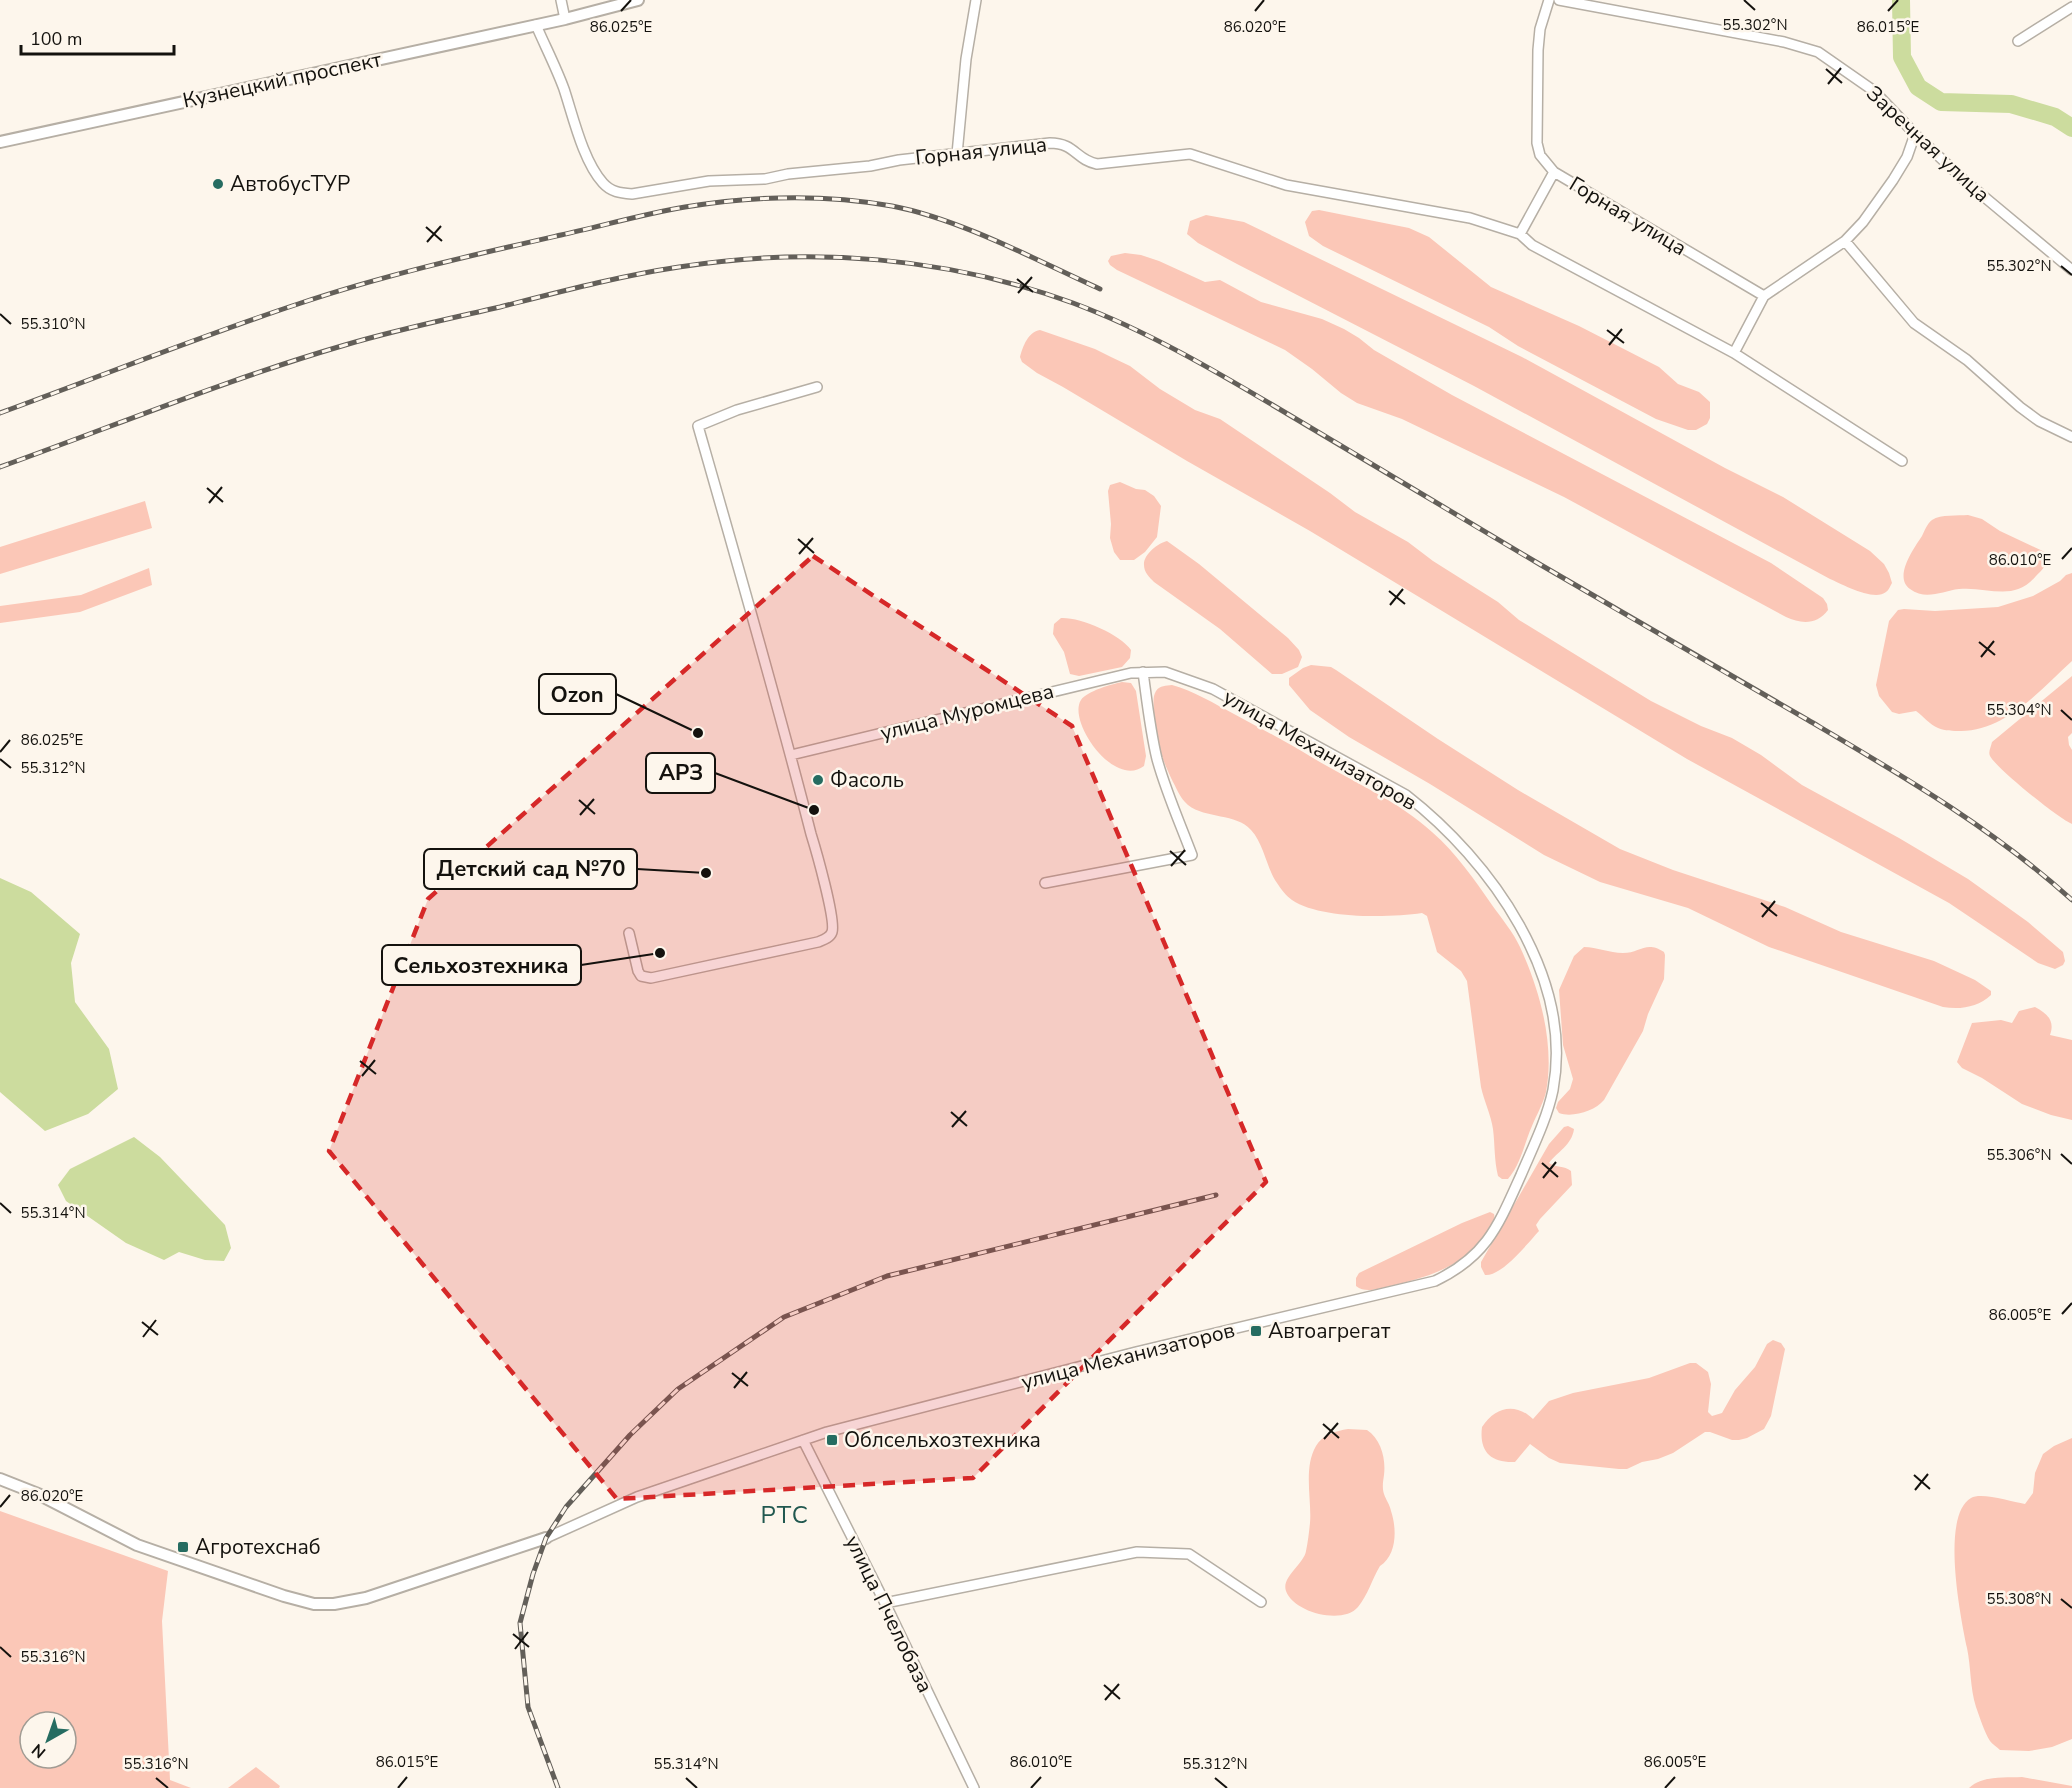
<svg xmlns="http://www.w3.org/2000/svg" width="2072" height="1788" font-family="'Nunito Sans',sans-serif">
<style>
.green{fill:#fbc7b7;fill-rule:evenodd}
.water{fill:#ccdc9e}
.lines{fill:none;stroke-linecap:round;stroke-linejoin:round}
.river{stroke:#ccdc9e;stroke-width:18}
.minor-casing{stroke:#b6afa5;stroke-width:12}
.tertiary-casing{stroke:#b6afa5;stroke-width:14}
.minor{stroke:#fff;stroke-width:9}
.tertiary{stroke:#fff;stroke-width:10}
.rail-casing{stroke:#635f59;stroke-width:5}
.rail{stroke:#fdf6ec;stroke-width:3;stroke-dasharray:9;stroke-linecap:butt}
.marked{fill:#d62828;fill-opacity:0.2;stroke:#d62828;stroke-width:4.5;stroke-dasharray:12 8;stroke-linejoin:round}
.ticks{fill:none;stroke:#14120e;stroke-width:2}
.poi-dot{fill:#266c61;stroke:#fdf6ec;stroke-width:2}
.labels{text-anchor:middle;stroke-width:5;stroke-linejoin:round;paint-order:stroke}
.street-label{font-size:21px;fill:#14120e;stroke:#fdf6ec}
.poi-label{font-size:21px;fill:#14120e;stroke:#fdf6ec;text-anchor:start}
.quarter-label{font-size:24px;letter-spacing:1.5px;fill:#21584f;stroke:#fdf6ec}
.ticks-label{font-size:15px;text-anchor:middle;fill:#14120e;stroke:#fdf6ec;stroke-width:5;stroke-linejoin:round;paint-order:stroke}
.leader{fill:none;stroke:#14120e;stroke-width:2}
.callout-dot{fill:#14120e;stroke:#fdf6ec;stroke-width:2}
.callout{fill:#fdf6ec;stroke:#14120e;stroke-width:2}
.callout-label{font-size:22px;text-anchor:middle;font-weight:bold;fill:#14120e}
</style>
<rect width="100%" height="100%" fill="#fdf6ec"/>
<!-- green -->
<path class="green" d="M1319 210 1409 228 1429 237 1491 287 1579 326 1659 367 1678 384 1699 392 1710 402V418L1707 424 1696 430H1688L1656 419 1518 346 1489 327 1323 246 1309 236 1305 222 1312 211Z
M1206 215 1244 222 1522 357 1725 468 1783 497 1870 551 1884 564 1889 573 1892 583C1890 586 1889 590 1886 592 1874 602 1842 584 1830 579L1474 386 1237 264 1198 243 1187 234 1190 221Z
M1125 253 1141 255 1159 261 1205 282 1220 280 1261 302 1322 319 1344 329 1359 338 1374 350 1452 395 1771 563 1823 598 1827 604 1828 610C1817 625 1801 624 1786 617L1564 497 1402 419 1357 403 1341 393 1312 369 1285 350 1117 270 1110 265 1108 261 1111 256Z
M1040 330 1095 349 1111 357 1130 366 1160 389 1195 410 1220 419 1330 493 1355 512 1408 542 1433 561 1498 602 1519 620 1651 701 1701 726 1732 738 1761 755 1802 785 1899 838 1968 879 2028 922 2063 952 2065 961 2063 965 2055 969 2038 963 1949 903 1687 759 1310 531 1187 461 1063 387 1037 373 1022 362 1020 357C1023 346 1028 332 1040 330Z
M1120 482 1136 489 1145 490 1154 496 1161 506 1157 537 1145 552 1134 560H1120L1114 552 1110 538 1111 524 1108 491 1110 485Z
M145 501 152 528 0 574V547Z
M1968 515 1982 519 2000 531 2047 553 2049 557C2047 565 2042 570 2036 576 2014 603 1987 586 1959 589 1942 591 1926 601 1910 589 1893 577 1914 548 1922 536 1925 530 1927 524 1932 520 1941 514 1958 516 1968 515Z
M1167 541 1199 564 1288 638 1299 650 1302 657 1298 667 1282 674H1272L1220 629 1154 582C1149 577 1144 572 1144 565 1143 555 1158 543 1167 541Z
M149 568 152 585 80 612 0 623V606L81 595Z
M2072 573V661C2040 690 2007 730 1961 731 1953 731 1945 731 1938 728 1930 725 1923 716 1916 711L1899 714 1892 712 1879 696 1876 685 1889 621 1898 610 1904 609 1935 611 1998 607 2033 596 2060 581 2066 575Z
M1061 618C1080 617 1120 634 1131 650L1130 658 1122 667 1079 676 1070 674 1064 652 1053 634 1054 624Z
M1311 665 1331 667 1336 670 1438 739 1518 790 1620 849 1673 870 1785 907 1841 932 1934 961 1975 980 1991 991V995C1978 1007 1961 1010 1943 1007L1769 947 1688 908 1600 882 1544 855 1430 784 1349 737 1310 710 1289 685V678L1303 668Z
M2072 676V733L2068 737 2069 745 2072 750V824C2059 819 1996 768 1990 756 1988 752 1991 747 1992 742Z
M1122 682 1131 683 1136 691 1146 756 1144 766C1114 789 1067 721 1081 700 1087 691 1112 684 1122 682Z
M1172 685C1194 691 1213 703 1234 714 1260 728 1287 742 1313 758 1353 782 1397 800 1432 832 1456 853 1474 879 1492 905 1502 919 1513 932 1520 947 1540 990 1555 1045 1546 1092 1543 1104 1537 1114 1532 1126 1524 1144 1521 1164 1508 1179H1502L1498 1176C1494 1160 1495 1145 1493 1129 1491 1115 1484 1101 1481 1087L1467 981 1461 971 1437 952 1427 916 1422 913C1388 918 1320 919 1292 900 1286 896 1281 889 1277 883 1266 867 1264 844 1251 830 1236 813 1206 819 1188 805 1180 798 1178 791 1173 782 1161 757 1156 742 1154 713 1154 706 1152 697 1156 691 1160 685 1166 686 1172 685Z
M1584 947C1597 947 1609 953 1623 953 1640 953 1646 940 1664 952L1665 955 1664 979 1648 1014 1643 1031 1604 1100C1595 1111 1572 1118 1559 1113L1556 1108 1558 1102 1570 1089 1573 1079 1563 1045 1559 990 1574 956Z
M2035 1007C2048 1014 2055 1021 2050 1035L2072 1040V1120L2051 1115 2022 1104 1982 1078 1962 1068 1957 1062 1972 1023 2001 1020 2012 1023 2019 1011Z
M1568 1126 1574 1129C1572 1145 1557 1152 1549 1163 1556 1168 1564 1165 1571 1171L1572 1185 1540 1219 1536 1225 1539 1231C1528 1243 1501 1277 1485 1275L1481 1267V1262L1549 1144 1564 1127Z
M1490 1212 1494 1214C1496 1222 1490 1227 1486 1234 1464 1267 1427 1277 1391 1286 1380 1288 1366 1294 1356 1286V1278L1359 1273 1462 1223Z
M1773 1340 1781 1343 1785 1349 1771 1416 1764 1429 1747 1438 1739 1440H1732L1710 1432H1705L1673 1453 1658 1459 1642 1462 1627 1469H1619L1560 1463 1549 1458 1530 1444 1515 1462C1490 1463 1479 1451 1482 1427 1495 1407 1515 1402 1533 1419L1549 1401 1573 1393 1649 1378 1690 1363H1696L1708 1372 1711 1384 1708 1412 1712 1416 1722 1413 1735 1390 1755 1367 1767 1344Z
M1348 1429 1367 1430C1381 1439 1386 1459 1384 1475 1383 1482 1382 1487 1384 1494 1386 1500 1390 1505 1391 1511 1397 1529 1397 1555 1380 1566 1372 1579 1368 1595 1358 1607 1343 1625 1294 1613 1286 1591 1281 1577 1304 1564 1306 1551 1308 1542 1309 1532 1310 1523 1312 1500 1303 1468 1316 1446 1322 1435 1336 1431 1348 1429Z
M2072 1438V1739L2052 1747 2029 1751 2000 1750C1997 1747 1992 1744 1990 1741 1985 1734 1979 1715 1976 1707 1970 1688 1971 1667 1967 1648 1961 1619 1940 1516 1971 1498 1982 1492 2011 1502 2025 1504L2033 1493 2035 1473 2043 1454 2054 1446Z
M0 1511 168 1571 162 1621 170 1780 191 1788H0ZM30 1722H66V1758H30Z
M256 1767 280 1786 279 1788H228Z
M2022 1777 2072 1786V1788H1969C1983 1775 2004 1778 2022 1777Z"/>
<!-- water -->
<path class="water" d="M0 878 31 892 80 934 71 963 75 1002 109 1049 118 1089 88 1114 45 1131 0 1092Z
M134 1137 160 1157 225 1225 231 1248 224 1261 205 1260 179 1252 164 1260 126 1243 66 1201 58 1185 70 1169Z"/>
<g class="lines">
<!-- river -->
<path class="river" d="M1901 0 1902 57 1918 87 1941 102 2011 104 2055 117 2072 128"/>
<!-- minor casing -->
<g class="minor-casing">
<path id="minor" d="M561 0 565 19
M1549 0 1540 29 1538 50 1537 143 1540 155 1554 172
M1559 0 1784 42 1818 52 1874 91 1915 134 1964 180 2072 270
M536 25C545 46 556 67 564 89 573 116 583 161 603 183 611 192 620 193 632 194L709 181 765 179 788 174 870 166 899 160 1050 143C1075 143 1076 160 1097 164L1190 154 1286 185 1470 218 1520 234 1532 245 1734 353 1902 461
M2018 41 2072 7
M957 154 966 59 976 0
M1520 234 1554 172 1764 296
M1845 241 1914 323 1967 360 2020 407 2039 421 2072 437
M1734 353 1764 296 1845 241 1863 222 1893 180 1907 157 1915 134
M1045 883 1192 855C1180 823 1166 792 1157 759 1150 730 1147 701 1143 672
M629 933 638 971 641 976 651 978 818 942C823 940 830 938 832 932 836 920 816 850 811 834 776 697 737 562 698 426L737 410 817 387
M803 1440 885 1603 974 1788
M546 1538 637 1497 827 1432 1136 1352 1435 1281C1487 1256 1498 1226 1521 1175 1532 1149 1547 1119 1553 1090 1574 977 1491 861 1406 795L1213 689 1165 672 1131 673 791 755
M885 1603 1137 1552 1189 1554 1261 1602"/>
</g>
<!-- tertiary casing -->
<g class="tertiary-casing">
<path id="tertiary" d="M0 142 565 19 638 0
M0 1479 38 1494 137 1545 284 1596 314 1604H334L366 1598 546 1538"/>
</g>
<!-- minor -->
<use href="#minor" class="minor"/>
<!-- tertiary -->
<use href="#tertiary" class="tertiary"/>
<!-- rail casing -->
<g class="rail-casing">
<path id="rail" d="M0 413C99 377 198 337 298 304 384 275 473 255 561 235 602 226 643 214 685 207 752 196 824 194 892 206 960 219 1036 260 1100 289
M0 467C114 426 228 379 345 345 396 330 448 319 500 307 559 292 619 276 679 267 811 246 947 257 1073 303 1148 331 1217 372 1286 413 1371 463 1456 515 1541 565 1630 617 1719 669 1808 720 1901 775 1991 827 2072 900
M558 1788 528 1707 520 1623 533 1574 546 1538 566 1507 630 1435 678 1389 784 1317 887 1276 1216 1195"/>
</g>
<!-- rail -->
<use href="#rail" class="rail"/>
</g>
<!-- marked area -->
<path class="marked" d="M813 556 1072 726 1266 1182 973 1478 617 1499 329 1151 428 899Z"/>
<!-- ticks -->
<path class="ticks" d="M1744 0 1755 10M621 11 631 0M1255 11 1264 0M1888 11 1898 0M1826 69 1842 83M1828 84 1841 68M426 227 442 241M427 242 441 226M2061 266 2072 275M1017 279 1033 292M1018 293 1032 277M0 314 11 324M1607 330 1624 343M1609 345 1622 329M207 488 223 502M209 503 222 487M798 539 814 553M799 554 813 538M2062 559 2072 548M1389 591 1405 604M1390 605 1403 589M1979 642 1995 655M1981 657 1994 641M2061 710 2072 720M0 752 10 740M0 759 11 768M579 800 595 814M580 815 594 799M1170 851 1186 865M1171 866 1185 850M1761 903 1777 916M1762 917 1775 901M360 1061 376 1074M362 1076 375 1060M951 1112 967 1126M952 1127 966 1111M2061 1154 2072 1164M1542 1163 1558 1177M1543 1178 1556 1162M0 1203 11 1213M2062 1314 2072 1303M142 1322 158 1335M143 1337 156 1320M732 1373 748 1386M734 1388 747 1372M1323 1424 1339 1438M1324 1439 1338 1423M1914 1475 1930 1489M1915 1490 1928 1474M0 1507 10 1495M2061 1599 2072 1608M513 1634 529 1647M0 1647 11 1657M515 1649 528 1632M1104 1685 1120 1699M1105 1700 1119 1684M156 1778 168 1788M686 1778 697 1788M1215 1778 1227 1788M398 1788 407 1777M1031 1788 1041 1777M1665 1788 1675 1777"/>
<!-- markers -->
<g class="poi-dot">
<circle cx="218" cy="184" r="6"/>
<circle cx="818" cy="780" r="6"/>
<rect x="1250" y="1325" width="12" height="12" rx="3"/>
<rect x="826" y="1434" width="12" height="12" rx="3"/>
<rect x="177" y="1541" width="12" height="12" rx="3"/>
</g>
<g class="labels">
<!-- street labels -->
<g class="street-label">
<text transform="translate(282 80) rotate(-12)" y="7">Кузнецкий проспект</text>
<text transform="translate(1928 144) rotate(43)" y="7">Заречная улица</text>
<text transform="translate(981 151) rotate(-6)" y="7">Горная улица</text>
<text transform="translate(1628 216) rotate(31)" y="7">Горная улица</text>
<text transform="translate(967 712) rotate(-14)" y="7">улица Муромцева</text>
<text transform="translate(1320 750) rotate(30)" y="7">улица Механизаторов</text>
<text transform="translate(1128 1356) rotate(-14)" y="7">улица Механизаторов</text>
<text transform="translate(889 1614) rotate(64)" y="7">улица Пчелобаза</text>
</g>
<!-- poi labels -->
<g class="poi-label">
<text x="230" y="191">АвтобусТУР</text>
<text x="830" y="787">Фасоль</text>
<text x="1268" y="1338">Автоагрегат</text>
<text x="844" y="1447">Облсельхозтехника</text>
<text x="195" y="1554">Агротехснаб</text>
</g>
<!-- quarter labels -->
<g class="quarter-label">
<text x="785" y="1523">РТС</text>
</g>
</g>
<g class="ticks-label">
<text x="1755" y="30">55.302°N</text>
<text x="621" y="32">86.025°E</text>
<text x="1255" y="32">86.020°E</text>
<text x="1888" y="32">86.015°E</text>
<text x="2019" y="271">55.302°N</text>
<text x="53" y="329">55.310°N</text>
<text x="2020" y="565">86.010°E</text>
<text x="2019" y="715">55.304°N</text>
<text x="52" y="745">86.025°E</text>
<text x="53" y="773">55.312°N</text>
<text x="2019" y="1160">55.306°N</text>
<text x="53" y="1218">55.314°N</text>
<text x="2020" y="1320">86.005°E</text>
<text x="52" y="1501">86.020°E</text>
<text x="2019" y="1604">55.308°N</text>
<text x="53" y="1662">55.316°N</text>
<text x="407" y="1767">86.015°E</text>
<text x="1041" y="1767">86.010°E</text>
<text x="1675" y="1767">86.005°E</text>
<text x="156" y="1769">55.316°N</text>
<text x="686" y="1769">55.314°N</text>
<text x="1215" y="1769">55.312°N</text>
</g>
<!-- callouts -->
<path class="leader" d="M698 733L616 694M814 810L715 773M706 873L637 869M660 953L581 965"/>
<g class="callout-dot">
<circle cx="698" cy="733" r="6"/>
<circle cx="814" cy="810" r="6"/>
<circle cx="706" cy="873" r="6"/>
<circle cx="660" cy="953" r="6"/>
</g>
<g class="callout">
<rect x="539" y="674" width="77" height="40" rx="6"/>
<rect x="646" y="753" width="69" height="40" rx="6"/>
<rect x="424" y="849" width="213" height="40" rx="6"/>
<rect x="382" y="945" width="199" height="40" rx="6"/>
</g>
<g class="callout-label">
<text x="577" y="702">Ozon</text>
<text x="681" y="780">АРЗ</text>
<text x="531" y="876">Детский сад №70</text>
<text x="481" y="973">Сельхозтехника</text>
</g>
<!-- north arrow -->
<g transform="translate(48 1740) rotate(220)"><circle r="28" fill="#fdf6ec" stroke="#a09b93" stroke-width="1.5"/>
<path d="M0-4.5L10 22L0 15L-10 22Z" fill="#266c61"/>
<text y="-9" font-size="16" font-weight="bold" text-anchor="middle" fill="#14120e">N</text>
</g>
<!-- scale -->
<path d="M21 45v9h153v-9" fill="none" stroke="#14120e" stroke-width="3"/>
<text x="30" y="45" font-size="18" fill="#14120e" stroke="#fdf6ec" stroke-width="4.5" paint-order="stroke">100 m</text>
</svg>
